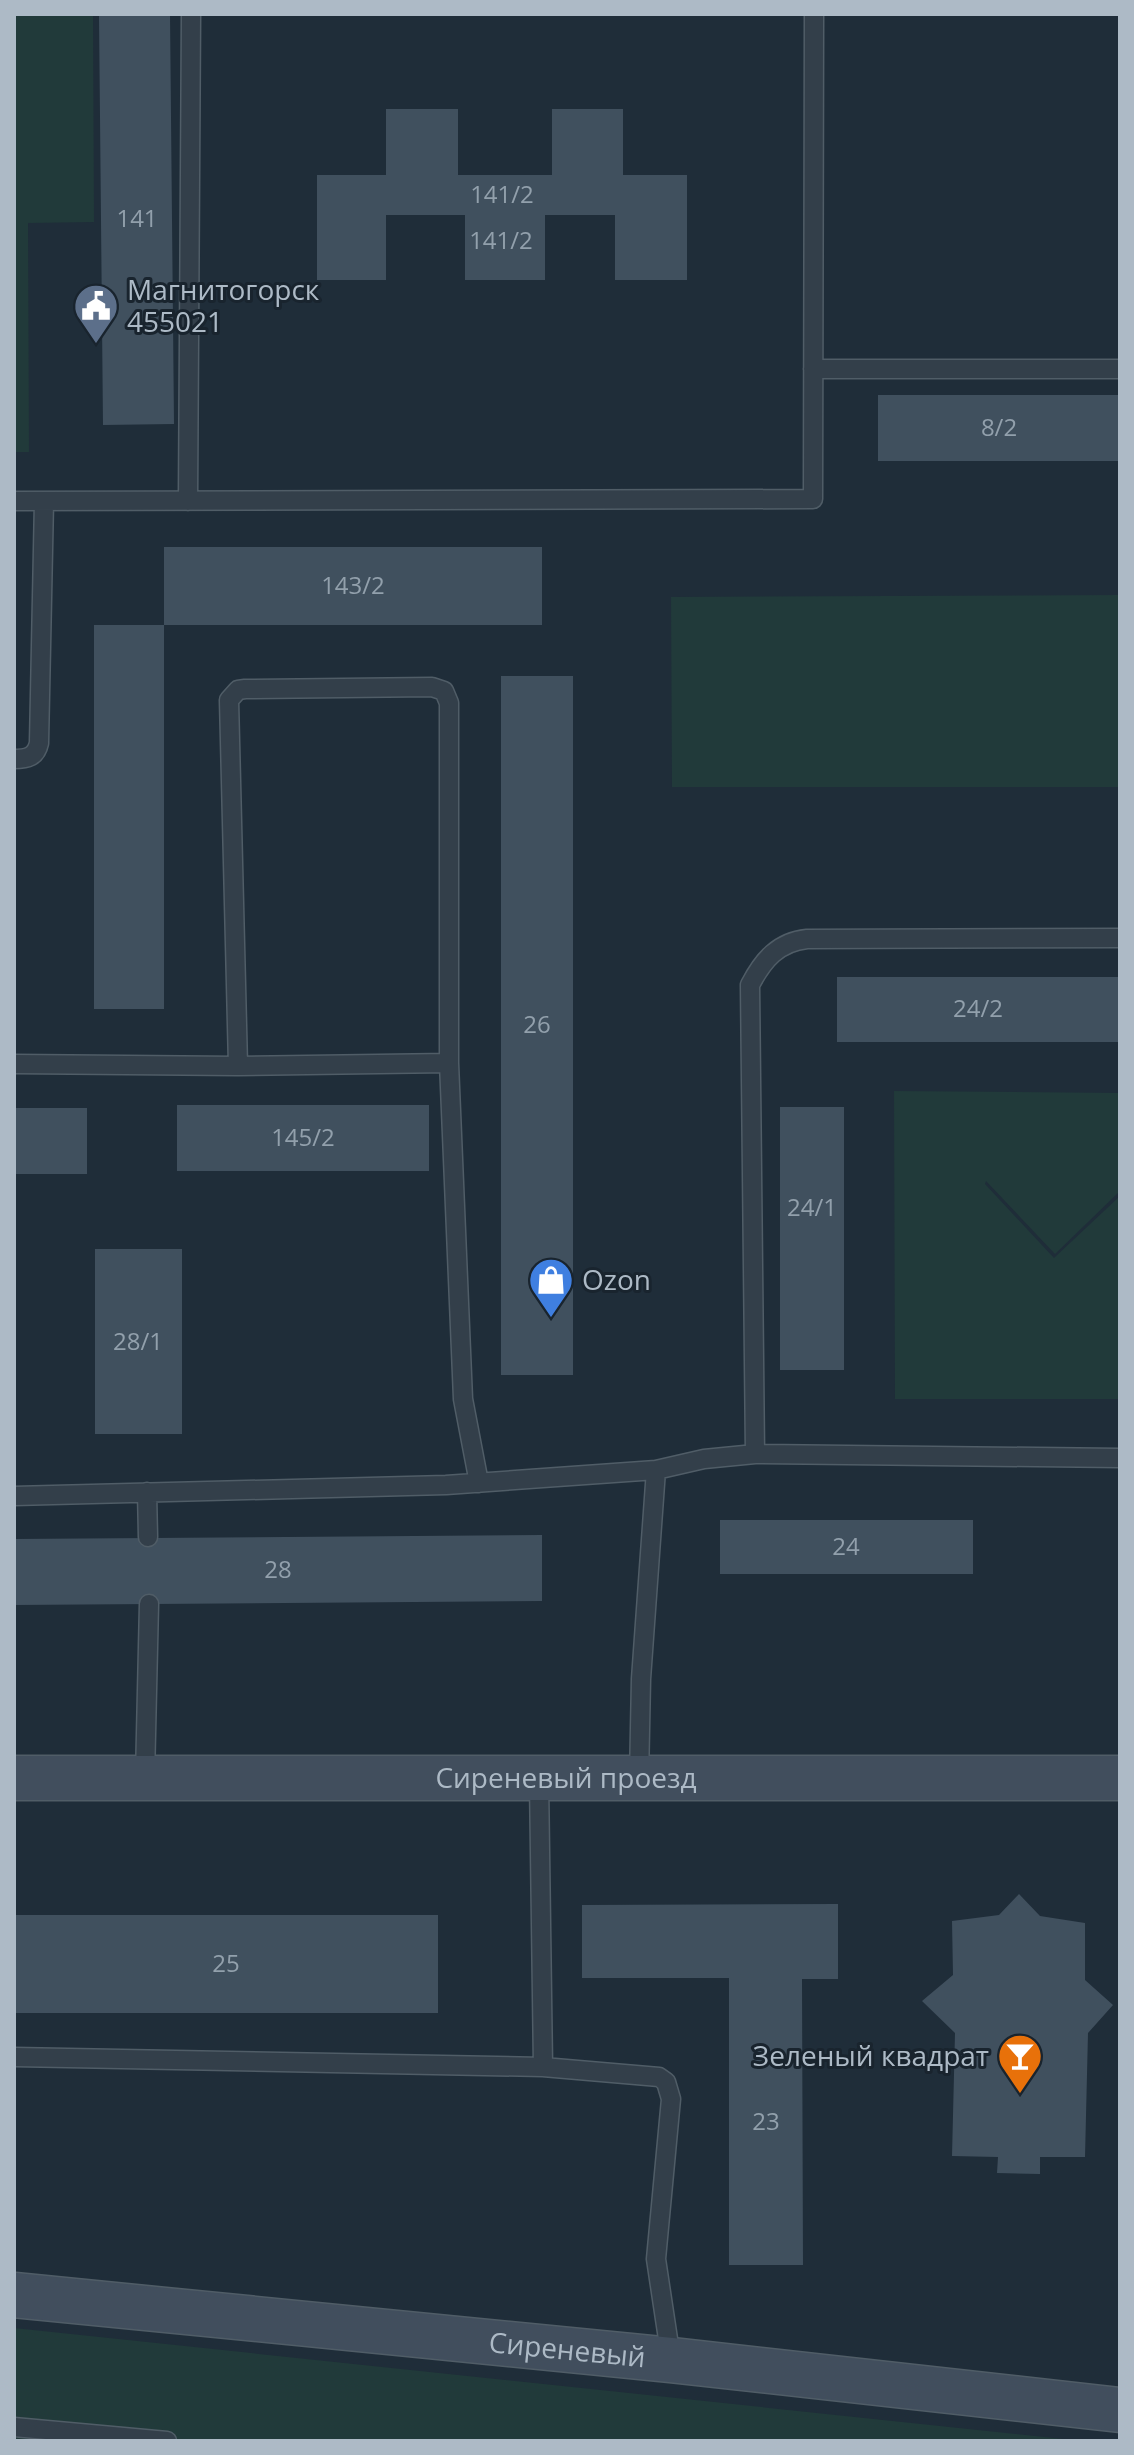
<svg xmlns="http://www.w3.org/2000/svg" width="1134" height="2455" font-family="'Open Sans',sans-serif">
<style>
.green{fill:#213a3a}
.building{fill:#40505e}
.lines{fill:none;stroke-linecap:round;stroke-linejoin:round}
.lane-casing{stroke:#505d67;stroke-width:21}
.secondary-casing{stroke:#505d67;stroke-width:47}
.lane{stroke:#333f4a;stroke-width:18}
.secondary{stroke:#414e5d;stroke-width:44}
.labels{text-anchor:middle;stroke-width:6;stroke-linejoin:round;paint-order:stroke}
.number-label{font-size:24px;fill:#92a0ac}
.poi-label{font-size:28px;fill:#adbac6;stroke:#19242e;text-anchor:start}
.street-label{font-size:28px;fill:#adbac6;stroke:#19242e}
</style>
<rect width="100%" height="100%" fill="#1f2d39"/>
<!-- green -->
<path class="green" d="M14 14H93L94 222 28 223 29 452H14Z
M1120 595V787H672L671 597Z
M894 1091 1120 1093V1191L1055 1254 986 1181 985 1184 1054 1258 1120 1196V1399H895Z
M14 2328 1082 2441H14Z"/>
<!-- building -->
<path class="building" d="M99 14H170L174 424 103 425Z
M386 109H458V175H552V109H623V175H687V280H615V215H545V280H465V215H386V280H317V175H386Z
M878 395H1120V461H878Z
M164 547H542V625H164Z
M94 625H164V1009H94Z
M501 676H573V1375H501Z
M837 977H1120V1042H837Z
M177 1105H429V1171H177Z
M780 1107H844V1370H780Z
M14 1108H87V1174H14Z
M95 1249H182V1434H95Z
M720 1520H973V1574H720Z
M542 1535V1601L14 1605V1539Z
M1019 1894 1040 1916 1085 1923V1980L1113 2005 1088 2033 1085 2157H1040V2174L997 2173 998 2157 952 2156 955 2033 922 2001 953 1975 952 1921 999 1915Z
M838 1904V1979H802L803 2265H729V1978H582V1905Z
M14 1915H438V2013H14Z"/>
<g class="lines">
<!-- lane casing -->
<g class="lane-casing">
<path id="lane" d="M813 369H1120
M14 501 813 499 814 14
M188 501 191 14
M14 759C27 759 36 757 39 743L44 501
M14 1064 238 1066 229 700 238 690 245 689 432 687 444 691 449 703V1063L463 1399 479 1483
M238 1066 449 1063
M755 1454 1120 1458
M147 1492 148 1537
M14 1496 446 1485 656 1470 704 1459 755 1454 750 985C763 960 778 942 807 939L1120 938
M145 1777 149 1604
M639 1779 641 1679 656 1470
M539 1780 543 2067
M14 2057 543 2067 659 2077 666 2082 671 2099 656 2259 671 2359
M14 2427 167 2441"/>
</g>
<!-- secondary casing -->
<g class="secondary-casing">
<g id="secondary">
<path id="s1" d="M14 1778H1120"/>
<path id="s2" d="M14 2295 671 2360 1120 2410"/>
</g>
</g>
<!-- lane -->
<use href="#lane" class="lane"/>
<!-- secondary -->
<use href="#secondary" class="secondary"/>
</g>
<!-- icons -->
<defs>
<g id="civic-pin" transform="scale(2.3)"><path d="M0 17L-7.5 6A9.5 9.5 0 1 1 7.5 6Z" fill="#5c6f8a" stroke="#19242e"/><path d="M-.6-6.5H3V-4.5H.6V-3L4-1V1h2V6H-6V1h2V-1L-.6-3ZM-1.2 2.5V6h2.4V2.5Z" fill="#fff"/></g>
<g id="shop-pin" transform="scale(2.3)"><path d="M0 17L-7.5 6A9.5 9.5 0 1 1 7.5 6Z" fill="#3f7fe0" stroke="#19242e"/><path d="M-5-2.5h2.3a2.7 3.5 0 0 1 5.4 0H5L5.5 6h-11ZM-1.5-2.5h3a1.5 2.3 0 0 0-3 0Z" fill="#fff"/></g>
<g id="bar-pin" transform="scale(2.3)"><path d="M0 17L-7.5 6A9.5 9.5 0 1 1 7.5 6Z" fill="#e8710a" stroke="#19242e"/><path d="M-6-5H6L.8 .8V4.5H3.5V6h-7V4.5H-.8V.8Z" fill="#fff"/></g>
</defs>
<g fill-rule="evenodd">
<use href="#civic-pin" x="96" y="306"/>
<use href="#shop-pin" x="551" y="1280"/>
<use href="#bar-pin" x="1020" y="2056"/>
</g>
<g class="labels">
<!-- number labels -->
<g class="number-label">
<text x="502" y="203">141/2</text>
<text x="137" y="227">141</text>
<text x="501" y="249">141/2</text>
<text x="999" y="436">8/2</text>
<text x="353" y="594">143/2</text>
<text x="978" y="1017">24/2</text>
<text x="537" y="1033">26</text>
<text x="303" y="1146">145/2</text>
<text x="812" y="1216">24/1</text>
<text x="138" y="1350">28/1</text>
<text x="846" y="1555">24</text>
<text x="278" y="1578">28</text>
<text x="226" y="1972">25</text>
<text x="766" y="2130">23</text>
</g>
<!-- poi labels -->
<g class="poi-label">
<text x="127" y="300">Магнитогорск<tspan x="127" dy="32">455021</tspan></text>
<text x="582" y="1290">Ozon</text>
<text x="989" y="2066" text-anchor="end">Зеленый квадрат</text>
</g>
<!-- street labels -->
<g class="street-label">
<text dy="10" stroke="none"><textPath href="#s1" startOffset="552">Сиреневый проезд</textPath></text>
<text dy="10" stroke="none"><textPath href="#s2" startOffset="556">Сиреневый</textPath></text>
</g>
</g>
<!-- border -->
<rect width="1134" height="2455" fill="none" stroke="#adbac6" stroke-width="32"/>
</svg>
